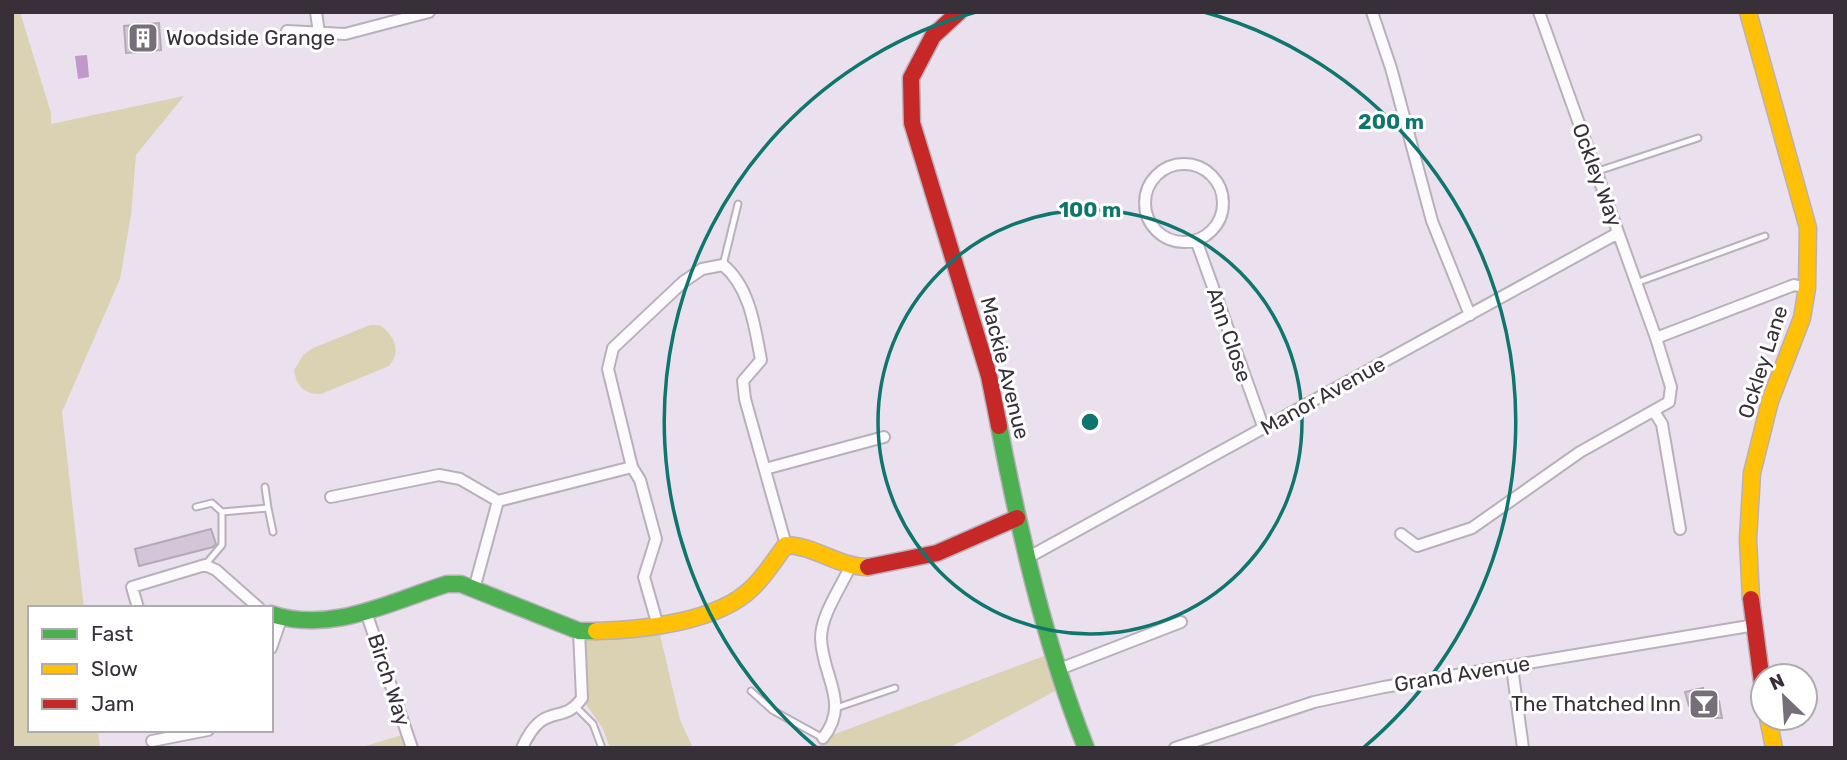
<svg xmlns="http://www.w3.org/2000/svg" width="1847" height="760" font-family="Rubik,sans-serif">
<style>
.green{fill:#dad2b3}
.water{fill:#c099c9}
.building{fill:#d4c6d8;stroke:#b2aab4;stroke-width:2}
.lines{fill:none;stroke-linecap:round;stroke-linejoin:round}
.lane-casing{stroke:#b8b0ba;stroke-width:9}
.street-casing{stroke:#b8b0ba;stroke-width:14}
.fast-casing{stroke:#b8b0ba;stroke-width:19}
.slow-casing{stroke:#b8b0ba;stroke-width:19}
.jam-casing{stroke:#b8b0ba;stroke-width:19}
.lane{stroke:#fcfafc;stroke-width:5}
.street{stroke:#fcfafc;stroke-width:10}
.fast{stroke:#4caf50;stroke-width:16}
.slow{stroke:#ffc107;stroke-width:16}
.jam{stroke:#c62828;stroke-width:16}
.ring{fill:none;stroke:#0f766e;stroke-width:3.5}
.labels{text-anchor:middle;stroke-width:6;stroke-linejoin:round;paint-order:stroke}
.poi-label{font-size:21px;fill:#373039;stroke:#fff;text-anchor:start}
.street-label{font-size:21px;fill:#373039;stroke:#fff}
.centre{fill:#0f766e;stroke:#fff;stroke-width:3.5}
.ring-label{font-size:21px;text-anchor:middle;font-weight:bold;fill:#0f766e;stroke:#fff;stroke-width:6;stroke-linejoin:round;paint-order:stroke}
</style>
<rect width="100%" height="100%" fill="#ebe1ee"/>
<!-- green -->
<path class="green" d="M12 12H20L51 113V124L184 96 136 155 131 215 120 279 62 412 84 608H30V730H98L100 748H12Z
M370 325H379C394 334 402 351 389 366L321 394C304 394 297 387 294 370L304 354 313 348Z
M658 626 680 720 693 748H610L603 729 582 698 579 631Z
M1044 656 1070 683 949 748H814L835 734Z
M406 734 412 748H358Z"/>
<!-- water -->
<path class="water" d="M87 55 89 77 78 79 75 56Z"/>
<!-- building -->
<path class="building" d="M159 23 161 50 126 53 124 26Z
M211 529 216 544 213 547 139 566 135 549Z
M1703 688 1704 696 1711 702 1719 701 1722 718H1705L1689 706 1685 692Z"/>
<g class="lines">
<!-- lane casing -->
<g class="lane-casing">
<path id="lane" d="M1595 172 1698 138
M723 265 738 204
M1636 283 1765 236
M196 507 212 503 222 512
M268 508 273 532
M205 565 222 545V512L268 508 265 487
M751 691 772 710 823 738
M576 707 593 724 602 748
M836 708 895 688"/>
</g>
<!-- street casing -->
<g class="street-casing">
<path id="street" d="M316 12 319 33
M1372 12 1391 68 1432 221 1470 315
M287 31 345 34 429 12
M1145 203a39 39 0 1 1 78 0a39 39 0 1 1-78 0Z
M1196 240 1264 429
M1656 338 1794 285 1807 288
M1655 413 1662 424 1680 529
M632 467 608 369 613 348 683 282 702 269 723 265C750 287 755 328 761 360L743 381 745 399 786 545
M765 469 884 437
M331 497 439 475 460 479 498 501
M1401 534 1417 546 1472 528 1580 452 1669 402 1671 387 1656 338 1539 12
M1027 558 1618 233
M474 589 498 501 632 467 640 480 656 539 644 577 658 626
M138 608 132 587 205 565 216 570 259 608
M366 612 412 748
M271 648 281 619
M1512 667 1523 748
M1057 670 1181 622
M823 738C851 702 822 677 821 638 821 615 841 587 850 567
M152 741 208 730
M522 748C544 699 562 727 582 698L579 631
M1175 748 1314 702 1384 687 1755 625"/>
</g>
<!-- fast casing -->
<g class="fast-casing">
<path id="fast" d="M999 426C1020 535 1045 644 1086 748
M271 614C332 634 389 602 447 584H461L579 631H596"/>
</g>
<!-- slow casing -->
<g class="slow-casing">
<path id="slow" d="M1748 12 1808 228 1807 288 1802 318 1770 401 1752 473 1748 539 1751 599
M596 631C642 630 718 622 752 588 765 576 775 559 786 545 816 546 838 567 868 567
M1768 718 1774 748"/>
</g>
<!-- jam casing -->
<g class="jam-casing">
<path id="jam" d="M959 12 933 36 911 78 912 123 989 376 999 426
M868 567 937 553 1017 518
M1751 599 1763 690"/>
</g>
<!-- lane -->
<use href="#lane" class="lane"/>
<!-- street -->
<use href="#street" class="street"/>
<!-- fast -->
<use href="#fast" class="fast"/>
<!-- slow -->
<use href="#slow" class="slow"/>
<!-- jam -->
<use href="#jam" class="jam"/>
</g>
<!-- distance rings -->
<g class="ring">
<circle cx="1090" cy="422" r="212"/>
<path d="M817 748A425 425 0 0 1 976 12M1204 12A425 425 0 0 1 1363 748"/>
</g>
<!-- icons -->
<defs>
<g id="building-square" transform="scale(1.575)"><rect x="-9" y="-9" width="18" height="18" rx="4" fill="#766e78" stroke="#fff"/><path d="M-4-6H4V6H1V3H-1V6H-4ZM-2.5-4.3h1.7v1.8h-1.7ZM.8-4.3h1.7v1.8H.8ZM-2.5-1h1.7V.8h-1.7ZM.8-1h1.7V.8H.8Z" fill="#fff"/></g>
<g id="bar-square" transform="scale(1.575)"><rect x="-9" y="-9" width="18" height="18" rx="4" fill="#766e78" stroke="#fff"/><path d="M-6-5H6L.8 .8V4.5H3.5V6h-7V4.5H-.8V.8Z" fill="#fff"/></g>
</defs>
<g fill-rule="evenodd">
<use href="#building-square" x="143" y="38"/>
<use href="#bar-square" x="1704" y="704"/>
</g>
<g class="labels">
<!-- poi labels -->
<g class="poi-label">
<text x="166" y="45">Woodside Grange</text>
<text x="1681" y="711" text-anchor="end">The Thatched Inn</text>
</g>
<!-- street labels -->
<g class="street-label">
<text transform="translate(1597 175) rotate(70)" y="7">Ockley Way</text>
<text transform="translate(1229 335) rotate(71)" y="7">Ann Close</text>
<text transform="translate(1763 362) rotate(-72)" y="7">Ockley Lane</text>
<text transform="translate(1005 368) rotate(76)" y="7">Mackie Avenue</text>
<text transform="translate(1323 396) rotate(-29)" y="7">Manor Avenue</text>
<text transform="translate(1462 674) rotate(-9)" y="7">Grand Avenue</text>
<text transform="translate(389 680) rotate(72)" y="7">Birch Way</text>
</g>
</g>
<circle cx="1090" cy="422" r="10" class="centre"/>
<g class="ring-label">
<text x="1391" y="129">200 m</text>
<text x="1090" y="217">100 m</text>
</g>
<!-- border -->
<rect width="1847" height="760" fill="none" stroke="#373039" stroke-width="28"/>
<!-- legend -->
<rect x="28" y="606" width="245" height="126" fill="#ffffff" stroke="#afacb0" stroke-width="2"/>
<rect x="42" y="629" width="35" height="10" fill="#4caf50" stroke="#afacb0" stroke-width="2"/>
<text x="91" y="641" font-size="21" fill="#373039">Fast</text>
<rect x="42" y="664" width="35" height="10" fill="#ffc107" stroke="#afacb0" stroke-width="2"/>
<text x="91" y="676" font-size="21" fill="#373039">Slow</text>
<rect x="42" y="699" width="35" height="10" fill="#c62828" stroke="#afacb0" stroke-width="2"/>
<text x="91" y="711" font-size="21" fill="#373039">Jam</text>
<!-- north arrow -->
<g transform="translate(1784 697) rotate(335)"><circle r="33" fill="#ffffff" stroke="#afacb0" stroke-width="2"/>
<path d="M0-5L12 26L0 18L-12 26Z" fill="#766e78"/>
<text y="-10" font-size="19" font-weight="bold" text-anchor="middle" fill="#373039">N</text>
</g>
</svg>
